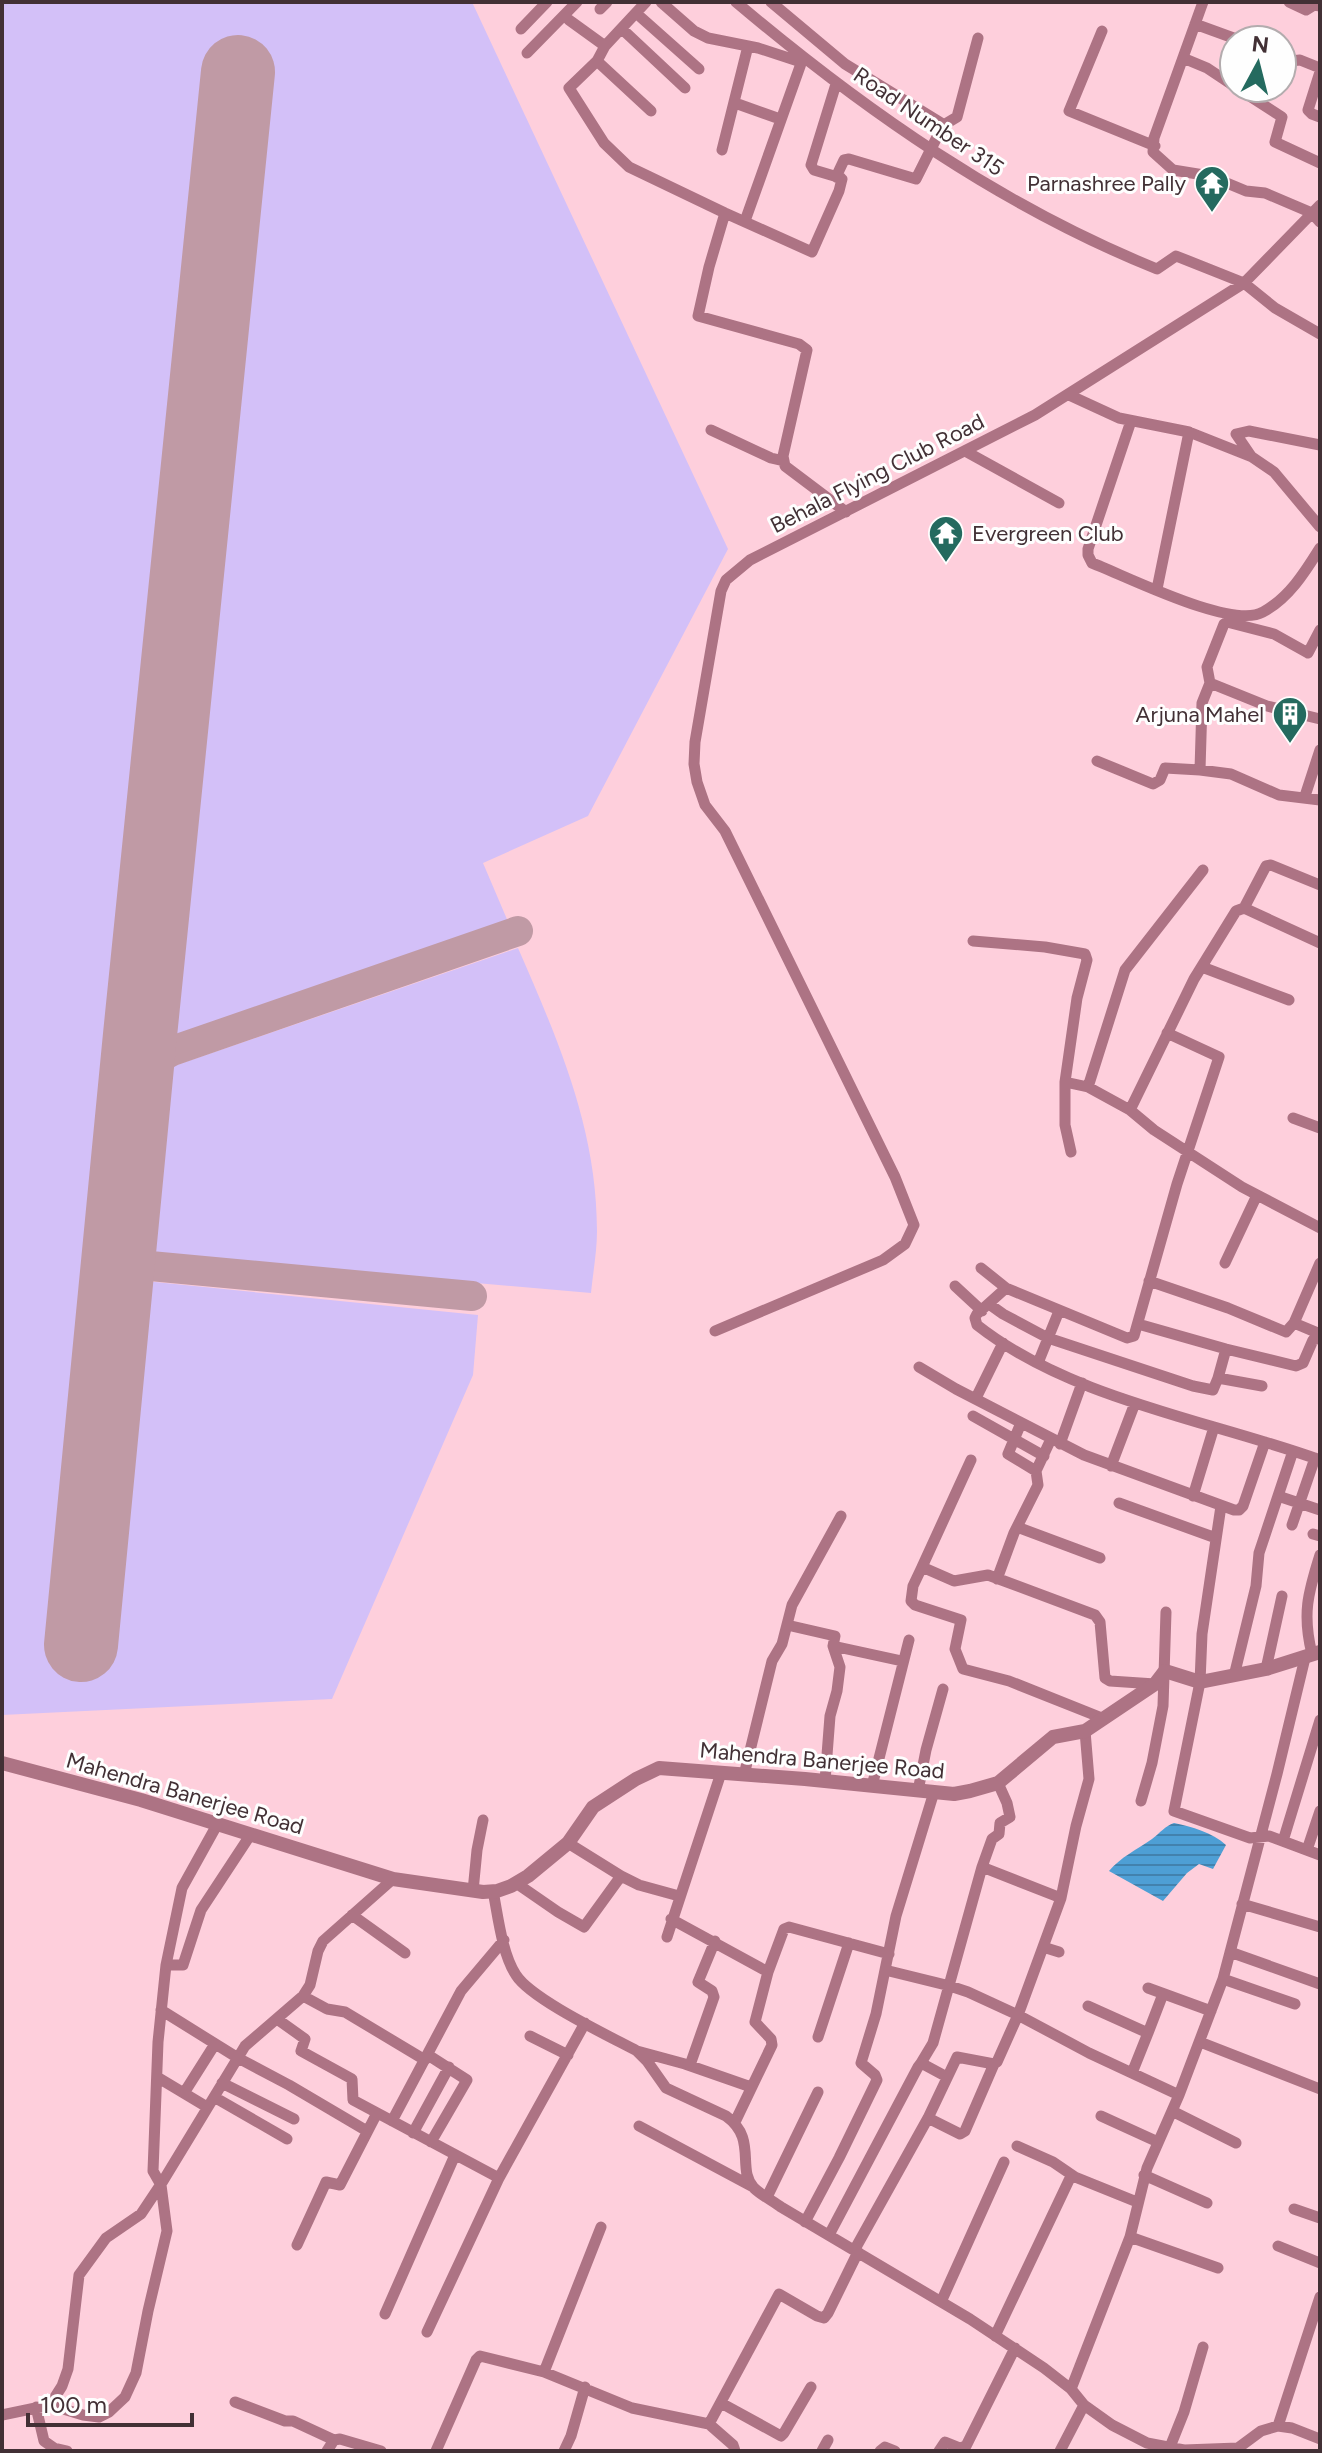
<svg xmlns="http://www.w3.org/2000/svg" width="1322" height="2453" font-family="Figtree,sans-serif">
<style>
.green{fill:#d3c0f8}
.water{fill:url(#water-rules)}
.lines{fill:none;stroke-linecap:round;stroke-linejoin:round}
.taxiway{stroke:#c09aa5;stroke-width:30}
.runway{stroke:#c09aa5;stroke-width:74}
.minor{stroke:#ad7384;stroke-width:11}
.tertiary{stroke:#ad7384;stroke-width:14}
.labels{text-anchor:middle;stroke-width:6;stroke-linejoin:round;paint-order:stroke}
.street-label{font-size:22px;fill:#423035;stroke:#fefefe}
.poi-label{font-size:22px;fill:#423035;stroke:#fefefe;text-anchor:end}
</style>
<defs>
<pattern id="water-rules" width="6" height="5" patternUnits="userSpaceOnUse" patternTransform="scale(2)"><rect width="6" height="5" fill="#4e9fd5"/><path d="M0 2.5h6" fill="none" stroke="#4282ae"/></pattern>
</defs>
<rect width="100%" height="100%" fill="#fecfdc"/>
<!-- green -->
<path class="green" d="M2 2H472L728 549 588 816 483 863 509 924 168 1039 261 75 214 70 64 1645 110 1649 145 1281 478 1315 473 1375 332 1699 2 1715Z
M518 948C558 1040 597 1128 597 1231 597 1252 593 1272 591 1293L146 1254 165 1069Z"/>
<!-- water -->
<path class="water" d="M1174 1823C1192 1827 1212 1832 1226 1845L1213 1869 1199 1864 1187 1873 1163 1901 1109 1871C1121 1857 1136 1850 1152 1839 1160 1833 1165 1826 1174 1823Z"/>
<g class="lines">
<!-- taxiway -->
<path class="taxiway" d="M140 1035 165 1051H172L518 931
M135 1087C146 1070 154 1060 172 1051
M118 1263 472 1296"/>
<!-- runway -->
<path class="runway" d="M81 1645 140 1035 238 72"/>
<!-- minor -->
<path class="minor" d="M646 2 605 46 597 61 569 88 604 143 629 167 725 213 812 252 839 191 842 179
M661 2 694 31 708 38 758 48 801 62
M736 2C864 110 1001 206 1157 269L1176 256 1244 283 1275 308 1320 334
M771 2 845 64 941 123V129L916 179 849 159 844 160 836 177
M1203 2 1154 138 1153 152 1173 170 1210 176 1246 191 1265 193 1312 213 1320 222
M1289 2 1306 10 1314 5 1320 6
M600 9 607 2
M636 13 699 69
M569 20 605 46
M1195 24 1239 40
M521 29 547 2
M622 29 685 88
M1102 31 1069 111 1155 146
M527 53 577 2
M1183 58 1207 68 1234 86
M1282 58 1290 61 1300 60 1320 68
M597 61 651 111
M1320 72 1308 110 1312 114 1320 117
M836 84 811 165 814 170 841 178
M1237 88 1282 117 1275 142 1320 163
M735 103 780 119
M942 126 957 117 978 38
M722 150 748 46
M725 213 709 267 698 316 799 344 807 350 783 456 785 466 846 512
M745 221 803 58
M1069 395 1119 418 1189 432 1252 457 1274 472 1320 527
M1131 421 1088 549V555L1092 563C1126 576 1232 630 1263 612 1289 598 1305 572 1320 548
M711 430 771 458 784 461
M965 451 1059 503
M1251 456 1236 434 1249 431 1320 445
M1157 589 1189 432
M1320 630 1308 653 1274 634 1227 622 1224 624 1207 667 1210 683 1202 703 1200 770 1231 774 1279 795 1320 800
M1210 683 1267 706 1320 719
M1097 761 1153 784 1160 780 1165 768 1200 770
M1305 796 1320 750
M1320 885 1271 865 1266 866 1244 908 1236 911 1194 979 1130 1110 1154 1130 1242 1187 1320 1228
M1244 908 1320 943
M973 941 1045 947 1085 954 1087 960 1077 998 1065 1082 1088 1087 1130 1110
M1202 967 1289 1000
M1065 1082V1125L1071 1152
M1088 1087 1125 970 1203 870
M1293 1118 1320 1128
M1225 1263 1257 1195
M981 1268 1006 1288 1127 1338 1134 1336 1177 1184 1219 1057 1167 1033
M1149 1281 1228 1308 1286 1332 1294 1323 1320 1263
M955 1286 982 1311
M1006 1288 977 1314 975 1318 977 1325C1071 1399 1209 1420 1320 1460
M989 1304 1003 1314 1048 1338 1193 1386 1213 1390 1218 1378 1262 1386
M1294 1323 1320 1334
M1138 1324 1226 1349 1296 1366 1303 1363 1313 1340 1320 1338
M715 1331 883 1260 905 1244 914 1225 895 1177 725 831 705 805 697 782 694 764 695 742 721 591 726 580 750 560 1035 415 1244 283 1320 205
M1038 1363 1059 1311
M919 1367 956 1389 1084 1455 1234 1510H1239L1243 1506 1265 1442
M1218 1378 1226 1349
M976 1398 1003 1343
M973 1416 1044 1456
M1021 1423 1008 1454 1036 1471
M1060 1444 1082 1383
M1111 1466 1135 1403
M1193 1496 1214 1427
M1278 1496 1320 1510
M1119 1503 1216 1538
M1221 1506 1202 1634 1200 1682 1174 1811 1250 1838 1269 1836 1320 1855
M1292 1525 1315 1458
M1017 1527 1100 1558
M1313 1534 1320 1536
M922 1567 971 1460
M997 1579 1014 1533 1038 1485 1036 1471 1051 1439
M787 1625 835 1636 833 1646 840 1667 837 1691 830 1716 825 1781
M833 1646 902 1661
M1312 1654C1302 1614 1308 1593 1320 1555
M1266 1669 1282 1596
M1234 1676 1256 1586 1259 1553 1293 1451
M1102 1718 1009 1681 963 1669 955 1649 961 1620 915 1605 911 1601 913 1586 922 1567 954 1581 988 1575 1095 1615 1100 1622 1105 1678 1110 1681 1155 1684
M744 1775 772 1661 782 1644 792 1605 841 1516
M872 1786 909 1640
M918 1791 926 1750 943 1689
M1141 1801 1152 1763 1163 1706 1166 1612
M1283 1841 1320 1720
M568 1843 621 1876 639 1885 679 1896
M1307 1850 1320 1811
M982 1867 992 1839 999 1834 1000 1823 1010 1817 1007 1803 998 1783
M516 1883 558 1912 584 1927 621 1876
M473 1891 477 1850 483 1820
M493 1891C498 1916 502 1954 516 1975 531 1999 609 2036 637 2051L647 2061 666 2088 726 2116C758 2139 736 2169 754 2188 761 2195 773 2201 781 2207L970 2319 1044 2368 1071 2389 1084 2405 1112 2425 1147 2443 1184 2450 1238 2448 1261 2431 1278 2426 1292 2428 1320 2439
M1242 1904 1320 1927
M352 1915 405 1953
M671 1919 768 1972
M667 1937 721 1773
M1043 1947 1059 1952
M1230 1952 1320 1984
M166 1965H183L201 1910 251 1834
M885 1970 950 1986 968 1992 1018 2015 1089 2053 1179 2095
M1223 1979 1295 2004
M1148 1988 1211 2011
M303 1996 327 2009 345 2012 425 2060
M1088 2006 1148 2033 1163 1994
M161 2010 238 2058 289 2085 367 2131
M277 2019 305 2039 301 2051 352 2079 353 2100 499 2178
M530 2036 568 2055
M818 2037 849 1943
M1200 2042 1320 2089
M637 2051 685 2064 751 2087
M428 2055 467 2080 431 2142
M921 2063 933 2043 982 1867 1061 1898
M690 2065 714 1997 712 1991 698 1982 715 1941
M1132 2073 1148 2033
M157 2077 207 2107
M222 2083 294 2119
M184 2093 215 2044
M214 2097 287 2139
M1172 2111 1236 2143
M1101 2116 1158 2142
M928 2118 960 2134 965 2131 994 2064
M392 2121 461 1991 504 1940
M735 2122 772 2045 771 2039 755 2022 768 1972 784 1929 789 1927 889 1954
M639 2126 753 2187
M413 2133 449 2067
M1017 2146 1053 2162 1075 2177
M1144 2175 1207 2203
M767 2197 818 2092
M1294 2209 1320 2218
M805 2222 839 2158 877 2080 875 2075 861 2063 876 2014 896 1916 934 1792
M829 2235 918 2067 921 2063 947 2077
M1130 2237 1218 2268
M297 2245 326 2182 340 2185 377 2113
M1278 2246 1320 2263
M855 2249 928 2118 957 2057 994 2064 997 2062 1018 2015 1061 1898 1076 1826 1089 1779 1085 1731
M941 2302 1004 2162
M385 2314 455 2155
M427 2332 499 2178 585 2023
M995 2336 1070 2178 1075 2177 1137 2202
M544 2372 601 2227
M1071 2389 1130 2237 1147 2168 1179 2095 1223 1979 1277 1774 1305 1658
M235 2402 285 2421H293L334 2440
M721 2403 781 2436 784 2433 811 2387
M50 2405 83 2415 99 2417 109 2412 125 2397 136 2373 148 2311 167 2231 161 2185 153 2171 158 2042 166 1965 182 1888 218 1823
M36 2407 44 2441 54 2448 67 2451
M2 2415 50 2405 62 2386 68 2369 79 2275 106 2238 141 2214 163 2181 245 2046 303 1996 310 1985 318 1951 323 1941 393 1879
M709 2424 733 2445 735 2451
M1278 2426 1320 2297
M1170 2447 1184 2412 1203 2347
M327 2451 334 2440 340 2439 381 2451
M436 2451 476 2360 480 2356 544 2372 632 2408 709 2424 779 2294 817 2316 824 2318 828 2313 858 2252
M564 2451 571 2436 585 2387
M822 2451 828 2440
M880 2451 885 2447 895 2451
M939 2451 945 2442 960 2448 966 2446 1015 2348
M1060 2451 1084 2405"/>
<!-- tertiary -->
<path class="tertiary" d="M2 1763 141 1800 393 1879 483 1892 497 1891 511 1886 528 1876 568 1843 593 1807 636 1779 659 1768 805 1779 934 1792 954 1794 970 1791 998 1783 1053 1737 1085 1731 1155 1684 1165 1671 1200 1682 1266 1669 1320 1652"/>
</g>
<!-- icons -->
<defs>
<g id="temple-pin" transform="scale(1.8)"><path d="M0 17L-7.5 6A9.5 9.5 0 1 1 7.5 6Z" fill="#246a5f" stroke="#fefefe"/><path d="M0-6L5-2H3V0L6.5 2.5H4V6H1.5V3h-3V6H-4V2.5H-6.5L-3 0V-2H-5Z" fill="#fff"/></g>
<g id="building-pin" transform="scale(1.8)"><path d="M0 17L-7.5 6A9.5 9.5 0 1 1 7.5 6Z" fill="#246a5f" stroke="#fefefe"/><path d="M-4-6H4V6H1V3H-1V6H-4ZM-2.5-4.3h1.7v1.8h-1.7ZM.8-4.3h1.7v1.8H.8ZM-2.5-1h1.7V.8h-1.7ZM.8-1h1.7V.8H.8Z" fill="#fff"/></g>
</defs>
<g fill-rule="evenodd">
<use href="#temple-pin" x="1212" y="183"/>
<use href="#temple-pin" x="946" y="533"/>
<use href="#building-pin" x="1290" y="714"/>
</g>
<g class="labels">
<!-- street labels -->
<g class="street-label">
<text transform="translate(929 121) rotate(34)" y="8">Road Number 315</text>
<text transform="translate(877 473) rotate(-27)" y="8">Behala Flying Club Road</text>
<text transform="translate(822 1760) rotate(5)" y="8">Mahendra Banerjee Road</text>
<text transform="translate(185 1793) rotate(16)" y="8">Mahendra Banerjee Road</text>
</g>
<!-- poi labels -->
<g class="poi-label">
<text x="1186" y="191">Parnashree Pally</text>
<text x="972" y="541" text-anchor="start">Evergreen Club</text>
<text x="1264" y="722">Arjuna Mahel</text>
</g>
</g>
<!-- border -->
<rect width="1322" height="2453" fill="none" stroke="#423035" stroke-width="8"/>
<!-- north arrow -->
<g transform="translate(1258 64) rotate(7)"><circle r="38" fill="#fefefe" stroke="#b3acae" stroke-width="2"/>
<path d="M0-6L14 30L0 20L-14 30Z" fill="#246a5f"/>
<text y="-12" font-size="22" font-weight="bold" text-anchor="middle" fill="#423035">N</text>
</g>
<!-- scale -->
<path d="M28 2413v12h164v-12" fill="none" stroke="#423035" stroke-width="4"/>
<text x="40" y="2413" font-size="24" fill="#423035" stroke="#fefefe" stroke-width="6" paint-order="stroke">100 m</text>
</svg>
